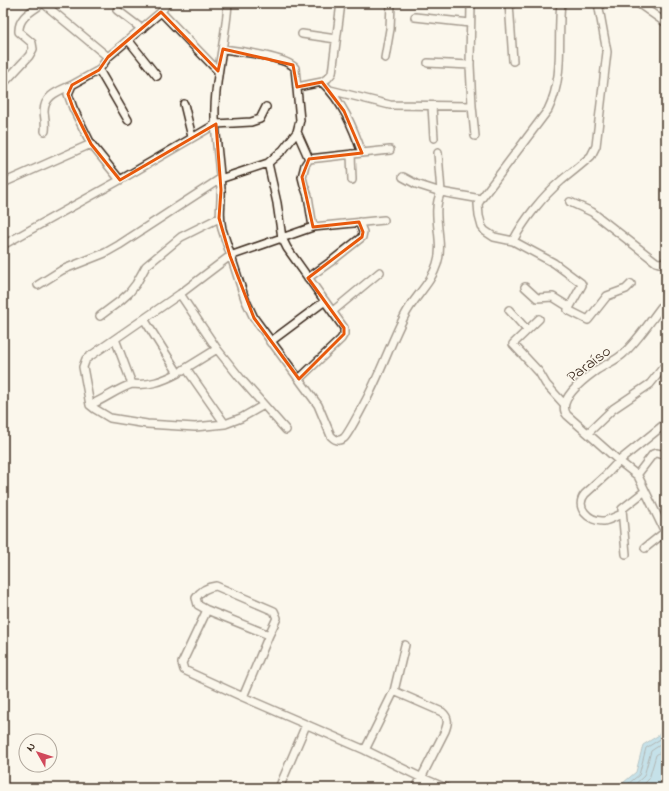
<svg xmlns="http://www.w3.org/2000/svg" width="669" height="791" font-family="'Indie Flower',sans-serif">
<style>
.water{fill:#84c6e5;stroke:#678895}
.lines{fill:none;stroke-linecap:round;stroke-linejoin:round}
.shore{stroke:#58686e;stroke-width:1}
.street-casing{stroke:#3b2a1e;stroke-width:10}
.street{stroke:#fbf7ec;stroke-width:7}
.marked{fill:none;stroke:#e8590c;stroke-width:3;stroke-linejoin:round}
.labels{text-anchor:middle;stroke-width:3;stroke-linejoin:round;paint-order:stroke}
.street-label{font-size:16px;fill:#3b2a1e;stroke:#fbf7ec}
</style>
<rect width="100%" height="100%" fill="#fbf7ec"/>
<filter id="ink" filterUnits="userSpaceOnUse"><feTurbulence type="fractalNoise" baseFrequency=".025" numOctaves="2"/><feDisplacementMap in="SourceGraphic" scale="8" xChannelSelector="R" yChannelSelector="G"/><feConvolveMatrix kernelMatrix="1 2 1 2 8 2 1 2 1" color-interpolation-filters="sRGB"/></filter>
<g filter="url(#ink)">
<!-- water -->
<path class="water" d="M666 721V788H617L636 772 643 745 659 735Z"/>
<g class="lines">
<!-- shore -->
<path class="shore" d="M623 788 639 775 646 748 662 738 666 731
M631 788 644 776 651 751 666 741
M640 788 649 779 656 755 666 748"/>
<!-- street casing -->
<g class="street-casing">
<path id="street" d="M43 3 108 57
M228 3C226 38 216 72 215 107 214 134 220 162 221 190 222 205 218 213 222 229L245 299 254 318 318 405 331 436C335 440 339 442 344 438 349 433 360 411 364 404 380 375 390 344 405 315 414 297 431 284 437 264 445 241 430 214 441 192L481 199
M509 3 513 61
M561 3C557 39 565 76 548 110L481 199 478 204 479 216 482 227 485 231 494 237 513 241 554 263 581 283 582 285 568 310 588 320 607 296 626 289 631 284
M639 4 666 23
M117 10 142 29
M161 12 218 71
M415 17 470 23
M302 34 336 39
M129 41 157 76
M385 58 390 29 391 3
M428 63 470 65
M99 70 128 120
M322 82 328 78 332 73 341 3
M3 84 29 56 33 49 32 43 19 32C18 17 32 11 43 3
M297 87 322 82C342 101 353 127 362 153L309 159
M330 90 390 105 472 106 470 65 471 3
M184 104 192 137
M432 106 434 138
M472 106 475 136
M45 131C46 124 45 119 44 112 44 95 59 91 72 85
M297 132 309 159
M362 153 390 150
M351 154 352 180
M309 159 305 165 302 177 304 185 308 196 313 227
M268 163 277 203 282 238 287 248 344 328V334L341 339 299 379
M403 177 416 184 441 192 438 153
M120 180 91 144 73 108 68 94 72 85 99 70 108 57 161 12 167 3
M3 183 91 144
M570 202 592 212 656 262 659 263 666 262
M513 241C524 220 543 196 562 180 572 172 581 165 591 156L596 146 607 52 598 3
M3 245 120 180 216 124 251 122 260 119 266 107
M308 278 333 260 362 237 363 232 359 222
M38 285 62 270 105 253 119 245 220 179 268 163 283 150 297 132 300 120 295 68C287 57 238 51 223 49
M525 287 537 298 553 297 569 307
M180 294 217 349 183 370
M666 301C653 317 640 338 625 352 617 361 603 365 594 372 583 380 556 401 567 415L619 461 666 423
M509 310 527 330
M333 311 380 272
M100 316 120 301 129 293 136 284 146 266 181 237 219 218
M539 319 513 344 539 372 546 384 564 404
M115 339 132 384C149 386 163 381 178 373L144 319
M270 342 325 301
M186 368 225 424 241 418 264 405 241 379 217 349
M90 405C105 399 117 389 132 384
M264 405 286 430
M225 424 195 427 147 424 110 418 95 409 90 405 83 367 86 359 180 294 230 256 313 227 384 220
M588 433 613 409 650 384 666 364
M637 475 653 454 656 453 666 455
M622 514C616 516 610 520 604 521 589 522 574 507 585 494L606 475 619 461 638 476 666 534
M645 548 665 532
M626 554 622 509 645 491
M207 610 198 605 196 598C201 590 207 587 216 586L274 611 277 618 269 635
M394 691 442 712C449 718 448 723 445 731L416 788
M243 697 269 635 207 610 182 663 184 670 243 697 365 750 420 777 446 788
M365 750 394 691 405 645
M279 788 306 725"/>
</g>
<!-- street -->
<use href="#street" class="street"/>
</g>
</g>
<!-- marked area -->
<path d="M0 0H669V791H0ZM161 12 218 71 223 49 293 65 297 87 322 82 344 111 362 153 309 159 302 177 313 227 359 222 363 232 362 237 308 278 344 328V334L299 379 254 318 230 256 219 218 221 190 216 124 120 180 91 144 73 108 68 94 72 85 99 70 108 57Z" fill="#fbf7ec" fill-opacity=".55" fill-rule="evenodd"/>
<path class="marked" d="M161 12 218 71 223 49 293 65 297 87 322 82 344 111 362 153 309 159 302 177 313 227 359 222 363 232 362 237 308 278 344 328V334L299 379 254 318 230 256 219 218 221 190 216 124 120 180 91 144 73 108 68 94 72 85 99 70 108 57Z"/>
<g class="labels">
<!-- street labels -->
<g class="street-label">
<text transform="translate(588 363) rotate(-37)" y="6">Paraíso</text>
</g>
</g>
<!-- margin -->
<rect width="669" height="791" fill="none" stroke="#fbf7ec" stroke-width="16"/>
<rect x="8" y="8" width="653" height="775" fill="none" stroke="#3b2a1e" stroke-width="1.5" filter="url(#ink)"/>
<!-- north arrow -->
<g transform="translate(38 753) rotate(309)"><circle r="19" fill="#fbf7ec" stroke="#aea59a"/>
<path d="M0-3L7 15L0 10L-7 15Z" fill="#d1495b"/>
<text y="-6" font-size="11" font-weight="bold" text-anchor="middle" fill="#3b2a1e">N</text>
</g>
</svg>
